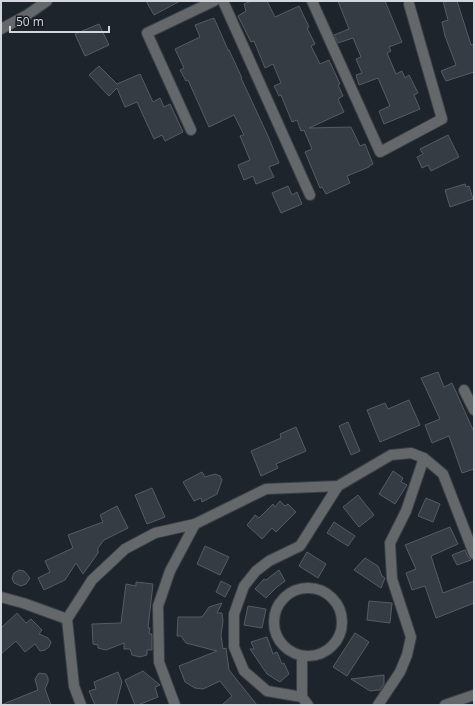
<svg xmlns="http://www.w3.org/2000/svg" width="475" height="706" font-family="'Open Sans',sans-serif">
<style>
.building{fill:#363c44;stroke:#555c64}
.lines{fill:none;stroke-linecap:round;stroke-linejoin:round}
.minor-casing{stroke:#3b4147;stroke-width:12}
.minor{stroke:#65686b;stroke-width:10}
</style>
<rect width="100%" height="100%" fill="#1e242b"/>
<!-- building -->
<path class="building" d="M146 1H180L154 15Z
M251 1H267L275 17 299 6 309 27 307 28 315 44 311 46 320 64 329 60 340 84 338 85 343 96 338 99 344 112 309 128 351 127 360 146 365 144 373 164 369 166V167L347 176 350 183 326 194 322 187 320 188 305 152 312 149 304 130 301 131 297 120 292 122 281 95 279 96 274 86 281 83 273 64 265 68 254 41 251 42 238 16 246 11 244 4Z
M338 1H385L402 42 389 47 391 51 387 53 396 74 402 71 405 78 409 75 418 93 414 95 420 109 384 124 379 111 390 106 378 78 359 85 356 75 362 73 356 59 361 57 353 38 338 43 334 35 349 29Z
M443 1H457L471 45 474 44V72L446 81 441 71 456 65 445 36 442 22 448 20Z
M214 18 228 50H229L242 78H241L268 136 279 163 269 167 274 177 256 184 253 176 244 180 238 165 250 160 240 136 244 135 234 115 209 127 188 80 186 81 180 70 184 68 175 49 200 37 195 25Z
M99 24 109 45 85 56 75 34Z
M99 66 117 84 140 74 153 102 160 98 164 107 170 104 183 132 165 141 162 135 154 139 137 102 125 107 117 88 109 96 89 75Z
M448 135 459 157 431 171 428 165 422 168 417 157 423 154 420 149Z
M465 184 466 187 469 186 473 199 450 207 445 190Z
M288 186 292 195 297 192 302 204 281 213 272 193Z
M438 372 444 387 452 383 474 432V469L462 473 449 436 432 443 425 425 440 419 421 378Z
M409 400 420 425 380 442 367 410 385 403 388 409Z
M348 422 360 451 351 455 339 426Z
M296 427 306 451 276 464 278 468 261 476 251 451 281 438 280 434Z
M393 471 403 478 401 482 407 485 395 504 379 494Z
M202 472 205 477 215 474 220 476 222 480 217 494 202 502 201 498 194 501 183 482Z
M152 488 165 517 147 524 135 495Z
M358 495 374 515 359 527 343 507Z
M426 498 440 504 433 522 418 516Z
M280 501 285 506 288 504 296 512 276 532 272 528 262 539 247 525 255 515 259 518 273 504 275 507Z
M117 506 128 528 104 540 98 548V553L83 574 76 563 65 580 44 590 38 578 50 572 45 561 73 548 68 535 103 522 100 515Z
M334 522 355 536 348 546 327 533Z
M450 527 458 544 431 556 443 593 474 581V603L436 618 425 586 412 590 406 573 416 569 405 545Z
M205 546 229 557 220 575 197 564Z
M465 550 468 557 471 560 457 565 452 555Z
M307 552 326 564 318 578 299 566Z
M365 558 378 566 382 576 385 578 381 588 354 570Z
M19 570 24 571 30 578 26 584 21 586 14 583 12 578 14 573Z
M279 570 285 581 277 587 266 598 255 589 264 579 266 580Z
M221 581 231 586 225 597 216 592Z
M136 582 153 584 148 628H150L149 634H152V650H147V655L140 657 132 655 130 649H124V643L106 650 98 648V645L93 644 92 624 121 623 126 584 136 586Z
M369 601 392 603 390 623 367 620Z
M222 603 217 613H222L223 621 221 635 223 649 226 648 229 670 257 705H222L232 696 220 681 203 689 195 688 185 682 179 666 217 651 186 643 181 636H177L178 617H202L209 607Z
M248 606 266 609 262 628 244 625Z
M17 613 26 623 31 619 42 630 39 634 48 638 51 642 49 647 45 650 40 651 35 644 25 652 16 641 1 654V628Z
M355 633 369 642 347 676 333 667Z
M267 637 273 654 277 652 282 664 284 663 289 674 280 682 267 674 250 649H254L251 642Z
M143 671 160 685 155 687 158 697 138 705H135L125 680Z
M118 672 122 682 116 705H95L89 691 96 689 94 682Z
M39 673 46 674 48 678V682L45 689 51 705H1L38 690 35 679Z
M384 675V684L380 690 370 691 351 679Z"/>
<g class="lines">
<!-- minor casing -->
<g class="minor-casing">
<path id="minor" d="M223 1 310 195
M312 1 380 152 442 119 409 4
M1 29 27 15 47 1
M191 130 147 33 214 1
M464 390 474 410
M274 622a34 34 0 1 1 68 0a34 34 0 1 1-68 0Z
M1 597 23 603 67 619
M302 656V697L308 705
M302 697 267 691 244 671 234 647V614L244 586 256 571 269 561 300 546 338 486
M81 705 74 686 67 619 92 580 125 549 155 533 195 524 266 489 338 486 391 455 411 453 424 458 443 474 474 554
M175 705 159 662 158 606 170 571 195 524
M378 705 400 672 407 655 411 637 392 579 390 543 406 511 424 458
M445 705 474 695"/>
</g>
<!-- minor -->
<use href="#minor" class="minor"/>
</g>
<!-- border -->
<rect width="475" height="706" fill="none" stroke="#d3d7db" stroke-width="4"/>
<!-- scale -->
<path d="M10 26v6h99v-6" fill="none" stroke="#d3d7db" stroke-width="2"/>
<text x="16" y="26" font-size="12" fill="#d3d7db" stroke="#151b21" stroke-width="3" paint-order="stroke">50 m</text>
</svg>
